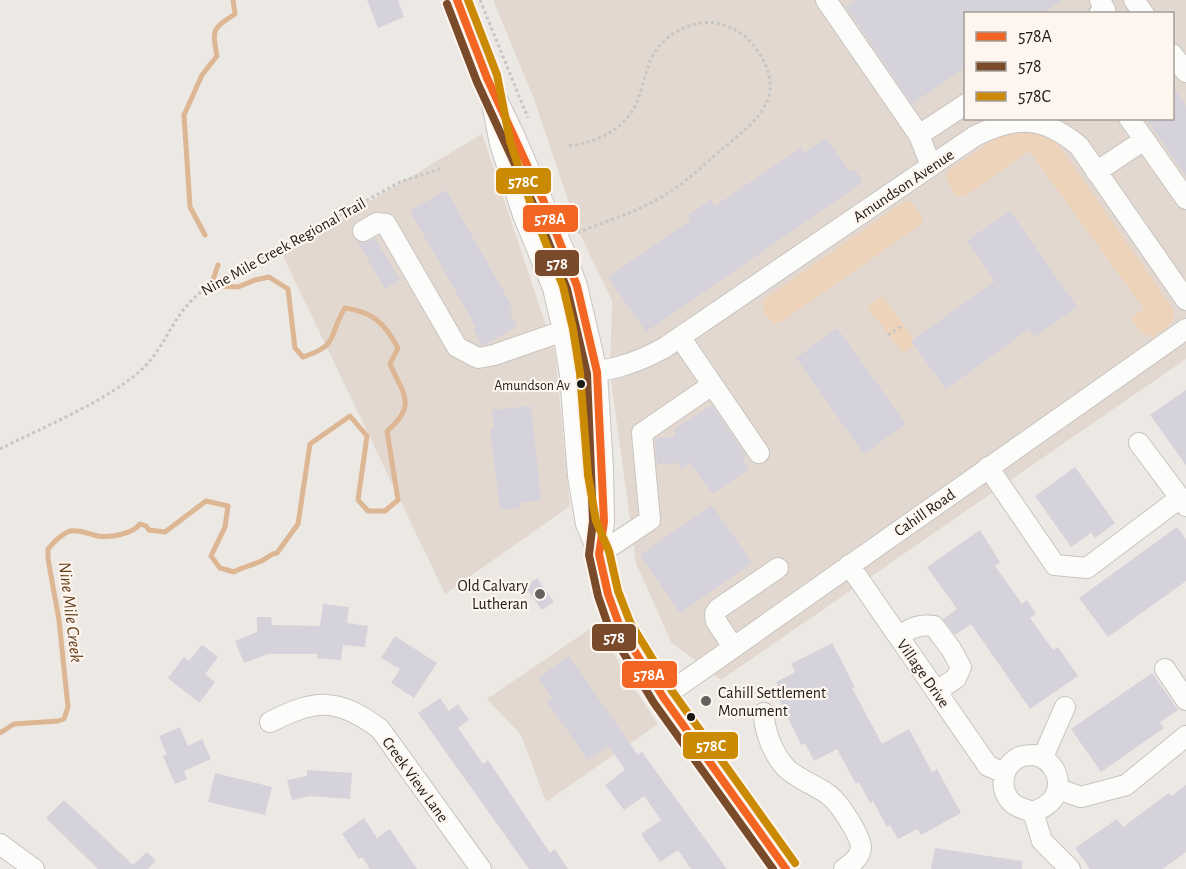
<svg xmlns="http://www.w3.org/2000/svg" width="1186" height="869" font-family="'Alegreya Sans',sans-serif">
<style>
.built{fill:#e2d8d0;fill-rule:evenodd}
.green{fill:#eed3bb}
.lines{fill:none;stroke-linecap:round;stroke-linejoin:round}
.stream{stroke:#ddb694;stroke-width:5}
.building{fill:#d5d2dc}
.minor-casing{stroke:#c8c4c2;stroke-width:22}
.path{stroke:#c7c6c5;stroke-width:3;stroke-dasharray:3 3;stroke-linecap:butt}
.minor{stroke:#fcfcfb;stroke-width:20}
.bus-1-casing{stroke:#fef5ee;stroke-width:12}
.bus-2-casing{stroke:#fef5ee;stroke-width:12}
.bus-3-casing{stroke:#fef5ee;stroke-width:12}
.bus-1{stroke:#f26522;stroke-width:8}
.bus-2{stroke:#7a4b2a;stroke-width:8}
.bus-3{stroke:#cb8a04;stroke-width:8}
.bus-dot{fill:#1c1916;stroke:#fef5ee;stroke-width:2}
.poi-dot{fill:#65615e;stroke:#fef5ee;stroke-width:2}
.labels{text-anchor:middle;stroke-width:4.5;stroke-linejoin:round;paint-order:stroke}
.bus-label{font-size:14px;fill:#1c1916;stroke:#fef5ee;text-anchor:end}
.street-label{font-size:16px;fill:#1c1916;stroke:#fef5ee}
.poi-label{font-size:16px;fill:#1c1916;stroke:#fef5ee;text-anchor:end}
.water-label{font-size:18px;font-style:italic;fill:#633e1a;stroke:#fef5ee}
.line-badge{stroke:#fef5ee;stroke-width:2}
.badge-label{font-size:16px;text-anchor:middle;font-weight:bold;fill:#fff}
</style>
<rect width="100%" height="100%" fill="#ece8e4"/>
<!-- built -->
<path class="built" d="M493 0H1186V359L721 680 671 642 636 563 610 373 612 301 578 230 534 99ZM966 14H1172V118H966Z
M482 134 555 352 570 506 445 594 282 254Z
M600 622 621 668 658 724 546 802 521 735 487 699Z"/>
<!-- green -->
<path class="green" d="M1014 129C1035 131 1045 131 1060 147L1173 309C1177 324 1165 329 1154 337L1141 333 1131 318 1144 309 1029 151 966 196 959 197 955 195 946 178 949 170 1003 133Z
M910 201 923 217 922 224 781 322 773 324C766 316 761 310 763 300L902 203Z
M882 296 914 339 911 341 914 345 903 353 867 307Z"/>
<g class="lines">
<!-- stream -->
<path class="stream" d="M205 235 190 207 184 115 202 75 217 56C212 29 212 29 235 14L233 0
M0 733 14 724 58 721 64 719 68 707 59 620 48 559V549C54 542 61 534 70 531 79 529 89 534 98 536 109 538 133 534 140 524L146 526 149 530 165 532 206 501 228 506 225 527 211 556 220 568 234 572C242 567 250 566 259 562 266 560 269 554 277 553L298 524 310 444 350 416 367 436 358 500 368 511H385L398 500 387 431C418 405 403 394 390 364L398 348C385 324 374 312 345 308 327 337 340 345 303 357L295 348 288 289 269 277 255 280 238 287 218 286 213 280 218 265"/>
</g>
<!-- building -->
<path class="building" d="M367 0H398L404 17 378 28Z
M856 0H1062L1042 14H966V67L912 104 846 7Z
M1173 87 1186 106V176L1146 118H1173Z
M826 138 850 172 854 169 863 182 646 332 608 277 691 220 688 215 711 200 715 206 801 148 804 153Z
M446 190 513 308 509 311 517 326 485 345H482L473 329 476 327 410 211Z
M1010 211 1077 307 1034 337 1029 329 946 389 911 341 995 281 967 241Z
M375 238 400 280 385 289 358 242 364 243Z
M837 328 906 424 864 454 796 358Z
M1186 390V465L1150 415Z
M712 405 746 456 742 459 749 469 713 494 690 463 682 469 678 463 657 464 655 439 675 437 674 429Z
M531 406 541 500 520 503V508L500 510 490 429H494L492 410Z
M1075 467 1115 523 1095 538 1091 533 1071 547 1035 496Z
M712 505 752 563 680 613 640 555Z
M1177 527 1186 539V581L1108 637 1079 598Z
M980 530 1000 562 995 566 1022 604 1027 600 1036 614 1030 618 1053 650 1058 647 1078 676 1030 709 971 624 955 635 943 619 957 609 927 567Z
M537 578 554 602 542 610 525 587Z
M323 604 349 607 347 623 368 626 365 647 343 645 341 660 317 658V654H268L244 663 235 641 257 632V617H271L272 625 320 626Z
M395 636 437 663 414 698 391 683 400 669 381 658Z
M832 643 855 687 852 688 882 744 909 729 932 772 937 769 961 813 921 835 917 829 898 839 890 825 887 827 873 801 870 803 859 782 856 784 837 749 814 761 805 743 801 745 779 699 784 697 776 682 795 672 791 664Z
M202 645 218 657 205 674 215 682 199 703 168 678 184 657 189 661Z
M569 656 638 755 642 752 727 869H691L678 850 660 862 641 834 661 820 644 796 624 810 605 785 625 770 609 746 588 760 547 702 552 698 538 678Z
M1152 673 1178 710 1160 722 1164 728 1101 772 1071 729Z
M440 698 449 711 458 704 469 720 458 728 483 764 488 760 550 853 555 849 568 869H529L418 713Z
M180 727 188 746 202 739 211 759 184 771 187 779 175 784 163 756 167 755 159 736Z
M307 770 352 773 350 799 310 796 292 800 287 780 307 776Z
M215 773 272 787 265 815 208 802Z
M1186 785V852L1163 869H1090L1075 848 1117 819 1123 827 1169 793 1172 796Z
M64 800 133 865 147 852 156 861 148 869H98L46 818Z
M364 818 377 838 390 829 417 869H370L362 857 359 859 342 834Z
M935 848 1022 861V869H931Z"/>
<g class="lines">
<!-- minor casing -->
<g class="minor-casing">
<path id="minor" d="M457 0 487 78 515 137 565 253 577 286 587 328 597 372 603 469 604 522 599 552
M826 0 919 135
M1134 0 1144 14
M1099 14 1105 10 1100 0
M1172 54 1186 72
M487 78 500 144 523 215 553 288 563 331 570 375 578 476 586 524 599 554 608 594 620 627 663 697 786 869
M1129 118 1186 199
M931 166 919 135 966 104
M1096 172 1144 140
M363 231 377 223 386 224 457 347 478 358 494 355 563 331
M680 337 759 453
M570 375C608 371 631 366 664 348L975 136C1017 115 1043 116 1079 146L1186 300
M1139 443 1186 506
M988 467 1055 565 1087 568 1180 498
M599 554 650 520 642 433 712 385
M849 565 988 766 1005 773
M899 636C911 628 919 624 934 626L951 649 961 667 956 678 937 691
M733 647 716 621 715 614 718 609 778 568
M1165 669 1186 700
M663 697 1186 329
M764 713C764 731 773 754 786 768 800 781 817 785 830 796 840 804 860 835 861 847 861 857 851 864 844 869
M270 722C316 699 337 697 380 729L481 869
M1034 755C1054 759 1065 782 1053 799 1048 806 1040 809 1033 812 1027 810 1020 808 1015 805 999 794 1000 769 1016 759 1022 755 1028 755 1034 755Z
M1043 757 1065 707
M1058 789 1081 797 1126 785 1186 736
M1033 812 1042 841 1070 869
M0 844 34 869"/>
</g>
<!-- path -->
<path class="path" d="M480 0 528 118
M569 146C594 142 616 134 631 113 640 100 642 84 647 70 654 44 675 27 702 23 721 20 743 31 754 46 791 95 758 120 721 150 704 165 687 181 668 193 640 211 607 221 576 233
M888 335 903 325
M0 449C43 427 105 402 140 371 168 346 172 312 205 289L400 182 440 169"/>
<!-- minor -->
<use href="#minor" class="minor"/>
<!-- bus-1 casing -->
<g class="bus-1-casing">
<path id="bus-1" d="M457 0 487 78 544 202 577 286 597 372 604 522 599 554 608 594 620 627 663 697 786 869"/>
</g>
<!-- bus-2 casing -->
<g class="bus-2-casing">
<path id="bus-2" d="M447 4 477 82 534 206 567 289 587 374 593 521 589 555 598 596 610 631 654 703 773 869"/>
</g>
<!-- bus-3 casing -->
<g class="bus-3-casing">
<path id="bus-3" d="M468 0 497 75 510 141 533 211 563 286 573 329 580 373 588 475 596 521 609 551 618 591 630 622 672 691 795 863"/>
</g>
<!-- bus-1 -->
<use href="#bus-1" class="bus-1"/>
<!-- bus-2 -->
<use href="#bus-2" class="bus-2"/>
<!-- bus-3 -->
<use href="#bus-3" class="bus-3"/>
</g>
<!-- markers -->
<g class="bus-dot">
<circle cx="581" cy="384" r="5"/>
<circle cx="691" cy="717" r="5"/>
</g>
<g class="poi-dot">
<circle cx="540" cy="594" r="6"/>
<circle cx="706" cy="701" r="6"/>
</g>
<g class="labels">
<!-- bus labels -->
<g class="bus-label">
<text x="570" y="390">Amundson Av</text>
</g>
<!-- street labels -->
<g class="street-label">
<text transform="translate(903 185) rotate(-34)" y="6">Amundson Avenue</text>
<text transform="translate(283 246) rotate(-29)" y="6">Nine Mile Creek Regional Trail</text>
<text transform="translate(924 512) rotate(-35)" y="6">Cahill Road</text>
<text transform="translate(924 673) rotate(55)" y="6">Village Drive</text>
<text transform="translate(416 779) rotate(54)" y="6">Creek View Lane</text>
</g>
<!-- poi labels -->
<g class="poi-label">
<text x="528" y="591">Old Calvary<tspan x="528" dy="18">Lutheran</tspan></text>
<text x="718" y="698" text-anchor="start">Cahill Settlement<tspan x="718" dy="18">Monument</tspan></text>
</g>
<!-- water labels -->
<g class="water-label">
<text transform="translate(71 612) rotate(83)" y="6">Nine Mile Creek</text>
</g>
</g>
<g class="line-badge">
<rect x="495" y="167" width="57" height="28" rx="6" fill="#cb8a04"/>
<rect x="522" y="204" width="57" height="29" rx="6" fill="#f26522"/>
<rect x="534" y="249" width="46" height="28" rx="6" fill="#7a4b2a"/>
<rect x="591" y="623" width="46" height="29" rx="6" fill="#7a4b2a"/>
<rect x="621" y="660" width="57" height="29" rx="6" fill="#f26522"/>
<rect x="682" y="731" width="57" height="29" rx="6" fill="#cb8a04"/>
</g>
<g class="badge-label">
<text x="523" y="187">578C</text>
<text x="550" y="224">578A</text>
<text x="557" y="269">578</text>
<text x="614" y="643">578</text>
<text x="649" y="680">578A</text>
<text x="711" y="751">578C</text>
</g>
<!-- legend -->
<rect x="964" y="12" width="210" height="108" fill="#fef5ee" stroke="#a49d98" stroke-width="1.5"/>
<rect x="976" y="32" width="30" height="9" fill="#f26522" stroke="#a49d98" stroke-width="1.5"/>
<text x="1018" y="42" font-size="18" fill="#1c1916">578A</text>
<rect x="976" y="62" width="30" height="9" fill="#7a4b2a" stroke="#a49d98" stroke-width="1.5"/>
<text x="1018" y="72" font-size="18" fill="#1c1916">578</text>
<rect x="976" y="92" width="30" height="9" fill="#cb8a04" stroke="#a49d98" stroke-width="1.5"/>
<text x="1018" y="102" font-size="18" fill="#1c1916">578C</text>
</svg>
